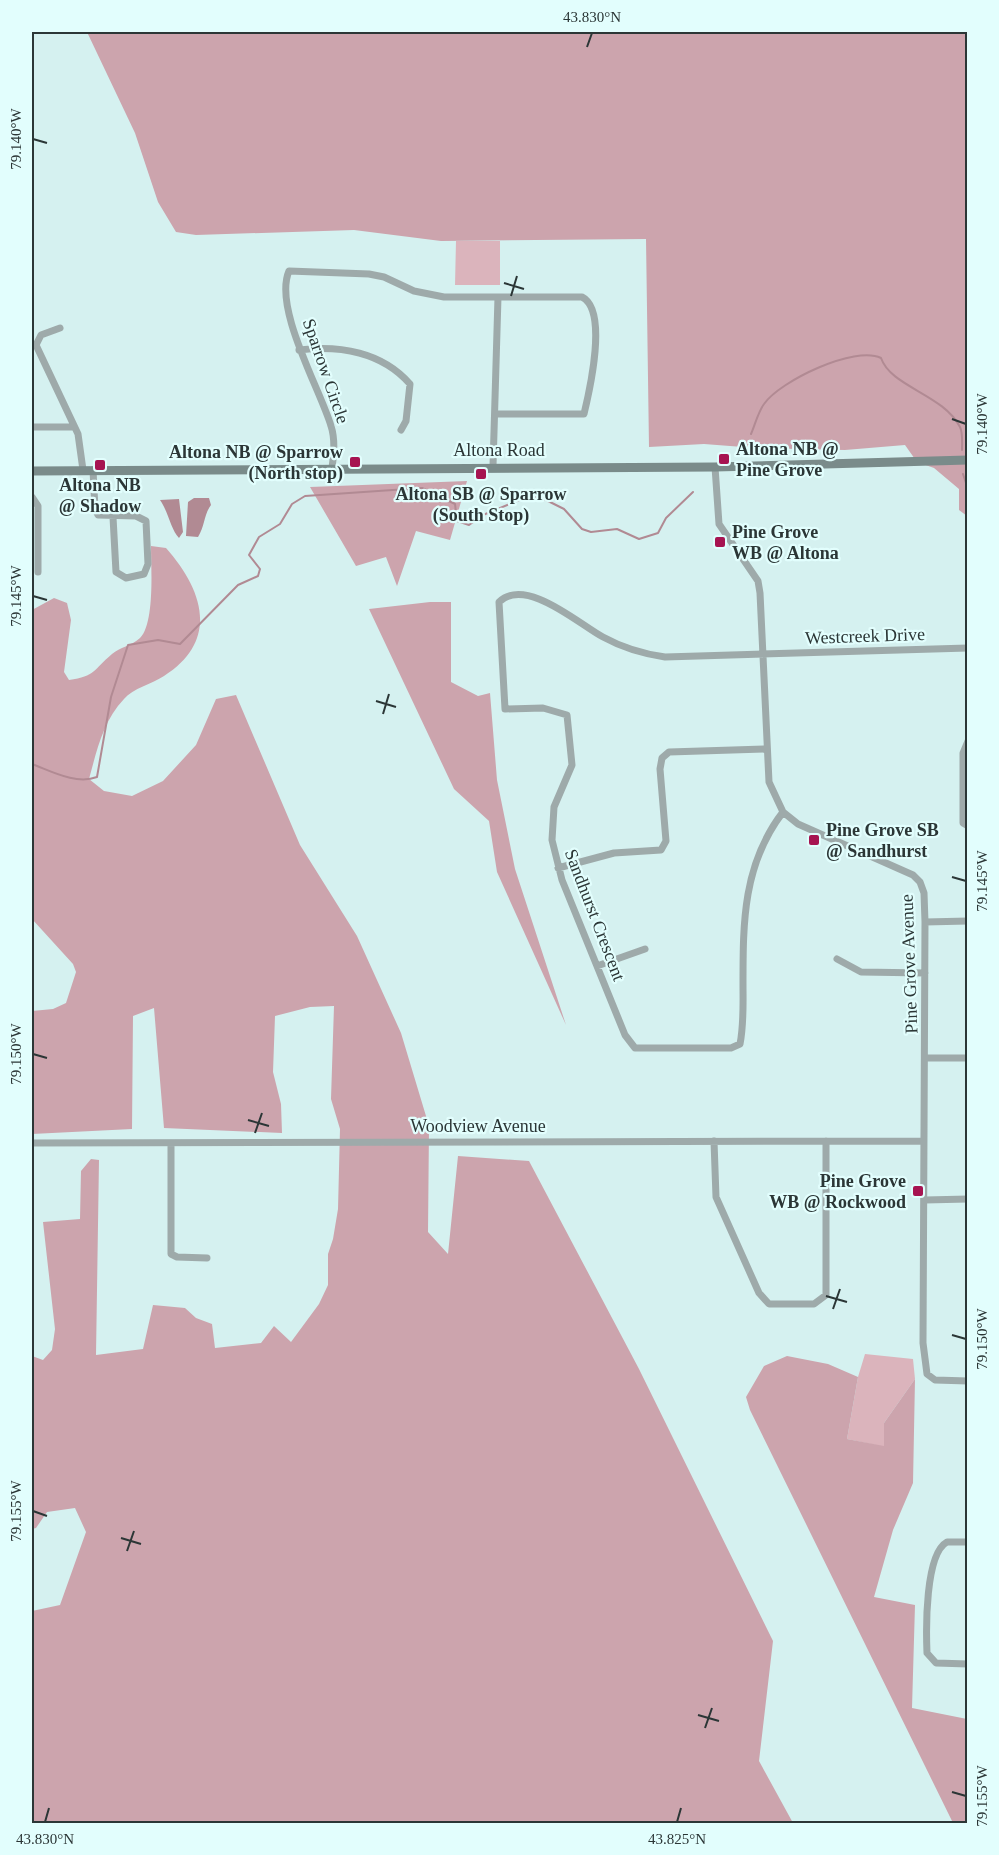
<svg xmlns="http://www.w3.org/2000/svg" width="999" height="1855" font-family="Georgia,serif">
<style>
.green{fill:#dbb4bc}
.forest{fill:#cca4ad}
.water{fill:#b18a93}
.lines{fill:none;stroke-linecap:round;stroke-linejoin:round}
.stream{stroke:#b18a93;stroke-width:2}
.minor{stroke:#9eaaaa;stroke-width:7}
.secondary{stroke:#7a8b8a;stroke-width:9}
.ticks{fill:none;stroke:#2b3636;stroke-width:2}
.poi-dot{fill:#a61451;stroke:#e2fefd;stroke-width:2}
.labels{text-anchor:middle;stroke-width:4.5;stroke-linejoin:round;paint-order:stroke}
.street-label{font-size:18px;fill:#2b3636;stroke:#e2fefd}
.poi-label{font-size:18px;font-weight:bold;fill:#2b3636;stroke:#e2fefd;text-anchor:start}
.neatline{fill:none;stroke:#2b3636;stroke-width:2}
.ticks-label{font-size:15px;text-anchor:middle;fill:#2b3636}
</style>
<rect width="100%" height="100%" fill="#d5f1f0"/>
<!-- green -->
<path class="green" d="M456 241H500V285H455Z
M865 1354 913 1359 915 1379 884 1423 885 1447 847 1439 858 1377Z"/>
<!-- forest -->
<path class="forest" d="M87 32H967V516L959 510V489L934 468 917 462 905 445 845 450 756 448 704 444 649 447 646 239 441 241 354 230 196 235 176 232 158 202 135 133Z
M467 481 450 540 416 531 397 586 386 557 356 566 310 487Z
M151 546 166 548C203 590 220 640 164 676 152 684 133 688 124 699 103 721 97 750 89 779L104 791 132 796 163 781 196 745 216 699 236 695 300 845 357 936 401 1033 429 1126 428 1232 448 1254 458 1156 529 1161 639 1369 773 1641 759 1761 793 1823H32V1611L60 1605 86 1532 75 1508 47 1512 36 1528 32 1529V1356L43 1360 52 1350 55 1329 43 1222 80 1219 81 1171 91 1159 99 1160 96 1355 143 1349 153 1305 185 1308 196 1318 212 1324 215 1348 261 1343 274 1326 291 1342 319 1304 328 1285V1254L333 1239 338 1209 340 1129 331 1099 334 1006 310 1007 275 1016 273 1072 281 1104 282 1133 164 1128 154 1008 133 1016 132 1129 32 1134V1011L53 1009 66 1003 76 972 73 964 32 919V610L54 598 67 603 71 620 64 672 69 680C96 676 93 670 112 654 120 647 131 646 140 638 155 623 151 567 151 546Z
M430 602H451V682L478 696 490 693 497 780 515 869 566 1025 497 872 489 821 454 789 369 609Z
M787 1356 828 1364 858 1377 847 1439 884 1446V1423L915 1379 913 1483 893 1530 874 1597 915 1605 912 1708 967 1719V1823H953L750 1410 746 1397 764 1366Z"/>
<!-- water -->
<path class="water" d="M194 498H209L211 505C204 514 205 526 198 537L186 536 188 502Z
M179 499 183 532 179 538C171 530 168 511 160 500Z"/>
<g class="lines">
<!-- stream -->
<path class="stream" d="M751 434C755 425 758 412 764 404 780 381 855 345 881 358 891 387 943 394 960 427 963 433 962 443 962 450
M963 474 968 489
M32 764C51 771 76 785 97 777L111 697 128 645 158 640 180 644 238 585 258 576 260 569 249 555 259 537 280 524 292 504 305 496 422 488 455 504 457 521 469 525 483 515 529 496 540 497 564 509 582 529 591 532 617 529 639 539 658 533 666 518 693 492"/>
<!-- minor -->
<path class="minor" d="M60 328 41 335 36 345 78 434 83 470
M299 350C340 345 382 352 410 384L406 421 401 430
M32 427H73
M493 466 498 297
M715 467 719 524 758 581 760 593 769 782 783 812 798 824 913 875 920 882 924 893 925 922 923 1343 927 1374 935 1380 968 1381
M332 468C334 455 335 438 331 426 320 389 273 308 289 271L369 274 384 277 414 291 444 297H582C608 310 590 389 584 414H495
M93 470 95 509 98 515 136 516 146 521 148 564 144 574 126 578 116 572 113 517
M32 497 38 506V572
M968 741 963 753V823L968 826
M783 812C743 864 743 922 743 984 743 1004 744 1024 740 1044L731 1048H635L625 1035 562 880 552 840 554 807 572 765 567 715 543 708 505 709 499 602C526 576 580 625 603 637 623 648 644 654 665 657L968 648
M558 868 614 853 661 850 666 841 660 769 662 758 669 752 766 749
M925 922 968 921
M837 959 861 972 925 973
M597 966 645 949
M926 1058H968
M714 1141 716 1197 759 1293 769 1304H814L826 1295V1141
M32 1143 924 1141
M171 1144V1254L177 1257 207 1258
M925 1200 968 1199
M968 1542H947C925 1554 926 1629 927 1653L936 1663 968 1664"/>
<!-- secondary -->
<path class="secondary" d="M32 471 715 467 968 460"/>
</g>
<!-- ticks -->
<path class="ticks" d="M587 47 592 33M33 139 47 143M504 283 524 289M511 296 517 276M952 419 966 424M33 596 47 600M376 701 396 707M383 714 389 694M952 877 966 881M33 1054 47 1058M248 1120 269 1126M255 1133 262 1113M826 1296 847 1302M833 1309 840 1289M952 1335 966 1339M33 1511 47 1516M121 1538 141 1544M127 1551 134 1531M698 1715 719 1721M705 1728 712 1708M952 1792 966 1796M45 1822 49 1808M677 1822 681 1808"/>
<!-- markers -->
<g class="poi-dot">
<rect x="718" y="453" width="12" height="12" rx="3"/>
<rect x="349" y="456" width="12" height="12" rx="3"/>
<rect x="94" y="459" width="12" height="12" rx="3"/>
<rect x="475" y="468" width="12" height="12" rx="3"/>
<rect x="714" y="536" width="12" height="12" rx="3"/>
<rect x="808" y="834" width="12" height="12" rx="3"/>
<rect x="912" y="1185" width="12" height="12" rx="3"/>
</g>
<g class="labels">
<!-- street labels -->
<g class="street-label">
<text transform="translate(326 371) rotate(71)" y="6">Sparrow Circle</text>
<text x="499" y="456">Altona Road</text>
<text transform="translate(865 636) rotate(-2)" y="6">Westcreek Drive</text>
<text transform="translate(595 915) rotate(69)" y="6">Sandhurst Crescent</text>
<text transform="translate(909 964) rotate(-92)" y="6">Pine Grove Avenue</text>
<text x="478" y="1132">Woodview Avenue</text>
</g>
<!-- poi labels -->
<g class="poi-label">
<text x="736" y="455">Altona NB @<tspan x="736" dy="21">Pine Grove</tspan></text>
<text x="343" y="458" text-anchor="end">Altona NB @ Sparrow<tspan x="343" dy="21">(North stop)</tspan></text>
<text x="100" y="491" text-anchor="middle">Altona NB<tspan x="100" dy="21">@ Shadow</tspan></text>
<text x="481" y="500" text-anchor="middle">Altona SB @ Sparrow<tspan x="481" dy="21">(South Stop)</tspan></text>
<text x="732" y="538">Pine Grove<tspan x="732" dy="21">WB @ Altona</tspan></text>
<text x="826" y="836">Pine Grove SB<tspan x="826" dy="21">@ Sandhurst</tspan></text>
<text x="906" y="1187" text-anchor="end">Pine Grove<tspan x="906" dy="21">WB @ Rockwood</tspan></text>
</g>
</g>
<!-- border -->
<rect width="999" height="1855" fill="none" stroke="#e2fefd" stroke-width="66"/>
<rect x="33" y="33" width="933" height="1789" class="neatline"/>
<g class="ticks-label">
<text x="592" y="22">43.830°N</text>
<text transform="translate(16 139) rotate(-90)" y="5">79.140°W</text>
<text transform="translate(982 424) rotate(-90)" y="5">79.140°W</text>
<text transform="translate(16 596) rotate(-90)" y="5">79.145°W</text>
<text transform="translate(982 881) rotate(-90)" y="5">79.145°W</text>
<text transform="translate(16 1054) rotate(-90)" y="5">79.150°W</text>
<text transform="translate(982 1339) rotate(-90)" y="5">79.150°W</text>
<text transform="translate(16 1511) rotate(-90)" y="5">79.155°W</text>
<text transform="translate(982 1796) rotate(-90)" y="5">79.155°W</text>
<text x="45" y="1844">43.830°N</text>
<text x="677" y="1844">43.825°N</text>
</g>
</svg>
